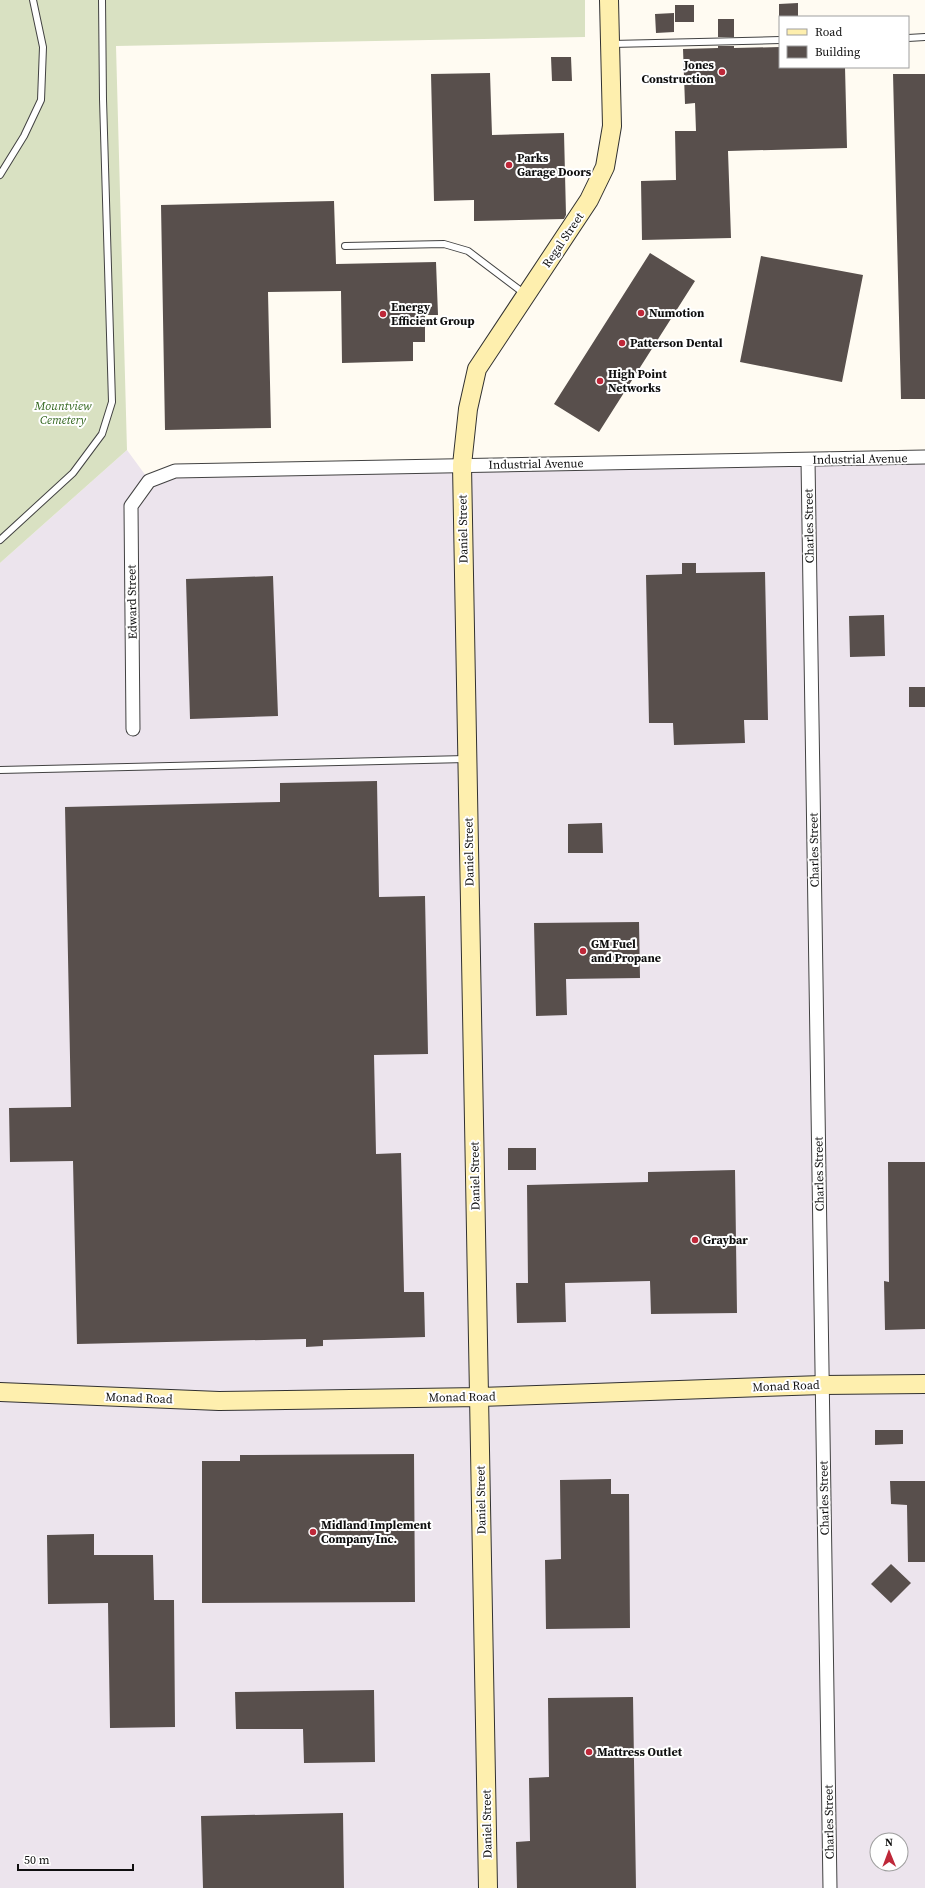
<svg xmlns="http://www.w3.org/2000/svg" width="925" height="1888" font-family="'Source Serif 4',serif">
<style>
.industrial{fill:#ece4ed;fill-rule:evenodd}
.cemetery{fill:#d9e1c2}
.building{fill:#584f4c}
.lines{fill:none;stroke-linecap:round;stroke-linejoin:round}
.lane-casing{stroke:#424242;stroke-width:8}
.street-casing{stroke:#424242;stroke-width:15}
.secondary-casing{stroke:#313131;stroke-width:20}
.lane{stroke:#fff;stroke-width:6}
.street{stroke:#fff;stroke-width:13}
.secondary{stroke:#feefae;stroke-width:18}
.poi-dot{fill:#be2839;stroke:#fff;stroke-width:1.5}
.labels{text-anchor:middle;stroke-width:4;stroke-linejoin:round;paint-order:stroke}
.poi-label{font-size:12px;font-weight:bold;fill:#0f0f0f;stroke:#fff;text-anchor:start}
.street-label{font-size:12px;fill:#0f0f0f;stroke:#fff}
.park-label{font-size:12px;font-style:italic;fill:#33671f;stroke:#fff}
</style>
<rect width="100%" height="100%" fill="#fffbf2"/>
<!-- industrial -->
<path class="industrial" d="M127 450 149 480 175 471 925 457V1888H0V563ZM877 1840H901V1864H877Z"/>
<!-- cemetery -->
<path class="cemetery" d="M0 0H585V37L116 46 127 450 0 563Z"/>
<!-- building -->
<path class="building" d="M798 3V17H779V4Z
M675 5H694V22H675Z
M674 13V32L656 33 655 14Z
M718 19H734V37H718Z
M718 46H734V48L780 47V67H845L847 148 728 151 731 238 642 240 641 181 676 180 675 131H696L695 103 685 104 683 49 718 48Z
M551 57H571L572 81H552Z
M490 73 492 135 564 133 566 215 564 219 474 221V200L434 201 431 74Z
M893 74H925V399H901Z
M334 201 336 264 436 262 438 315H425V342H413V361L342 363 341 291 268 292 271 428 165 430 161 205Z
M650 253 695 281 599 432 554 404Z
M761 256 863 275 842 382 740 362Z
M682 563H696V573L765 572 768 720H744L745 743 674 745 673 723H649L646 575 682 574Z
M273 576 278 716 190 719 186 579Z
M884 615 885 656 850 657 849 616Z
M909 687H925V707H909Z
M377 781 379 897 425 896 428 1054 374 1055 376 1154 401 1153 404 1292H424L425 1337 323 1340V1346L306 1347V1339L77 1344 73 1161 10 1162 9 1108 71 1107 65 807 280 802V783Z
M602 823 603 853H568V824Z
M639 922 640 978 566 979 567 1015 536 1016 534 923Z
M508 1148H536V1170H508Z
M888 1162H925V1329L885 1330 884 1281 889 1282Z
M735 1170 737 1313 651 1314 650 1281 565 1283 566 1322 517 1323 516 1283H528L527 1185 648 1182V1172Z
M875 1430H903V1444L875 1445Z
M414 1454 415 1602 202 1603V1461H240V1455Z
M611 1479V1494H629L630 1628 546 1629 545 1560 561 1559 560 1480Z
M890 1481H925V1562H908L907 1505 891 1504Z
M94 1534V1555H153L154 1600H174L175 1727 110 1728 108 1603 48 1604 47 1535Z
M891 1564 911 1583 891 1603 871 1584Z
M374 1690 375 1762 304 1763 303 1729H236L235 1692Z
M633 1697 636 1888H517L516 1842 530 1841 529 1778 549 1777 548 1698Z
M343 1813 344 1888H203L201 1816Z"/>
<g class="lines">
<!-- lane casing -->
<g class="lane-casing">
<path id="lane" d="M908 38 925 37
M612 44 780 40
M0 175 24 136 41 100 43 47 33 0
M345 246 444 244 468 251 525 294
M0 540 73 473 102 434 112 402 103 99 102 0
M0 770 466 759"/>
</g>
<!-- street casing -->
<g class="street-casing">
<path id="street" d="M808 460 830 1888
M133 729 131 506 149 481 175 471 925 457"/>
</g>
<!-- secondary casing -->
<g class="secondary-casing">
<path id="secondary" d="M0 1392 219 1401 479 1397 822 1385 925 1384
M488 1888 462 465 468 409 477 369 589 200 605 167 612 126 609 0"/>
</g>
<!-- lane -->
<use href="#lane" class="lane"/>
<!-- street -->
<use href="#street" class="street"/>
<!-- secondary -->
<use href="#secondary" class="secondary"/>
</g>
<!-- markers -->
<g class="poi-dot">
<circle cx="722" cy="72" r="4"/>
<circle cx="509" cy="165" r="4"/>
<circle cx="641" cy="313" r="4"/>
<circle cx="383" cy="314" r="4"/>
<circle cx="622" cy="343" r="4"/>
<circle cx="600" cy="381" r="4"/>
<circle cx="583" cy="951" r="4"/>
<circle cx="695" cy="1240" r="4"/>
<circle cx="313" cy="1532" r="4"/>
<circle cx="589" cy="1752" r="4"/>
</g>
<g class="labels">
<!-- poi labels -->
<g class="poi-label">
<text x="714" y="69" text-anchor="end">Jones<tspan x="714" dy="14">Construction</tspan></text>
<text x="517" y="162">Parks<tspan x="517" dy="14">Garage Doors</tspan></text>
<text x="391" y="311">Energy<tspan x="391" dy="14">Efficient Group</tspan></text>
<text x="649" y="317">Numotion</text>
<text x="630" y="347">Patterson Dental</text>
<text x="608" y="378">High Point<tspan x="608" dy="14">Networks</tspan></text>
<text x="591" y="948">GM Fuel<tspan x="591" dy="14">and Propane</tspan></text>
<text x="703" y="1244">Graybar</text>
<text x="321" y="1529">Midland Implement<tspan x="321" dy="14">Company Inc.</tspan></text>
<text x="597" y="1756">Mattress Outlet</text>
</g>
<!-- street labels -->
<g class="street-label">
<text transform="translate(563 240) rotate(-56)" y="4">Regal Street</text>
<text transform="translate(860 459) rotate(-1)" y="4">Industrial Avenue</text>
<text transform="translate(536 464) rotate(-1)" y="4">Industrial Avenue</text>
<text transform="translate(809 526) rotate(-91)" y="4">Charles Street</text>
<text transform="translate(463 529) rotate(-91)" y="4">Daniel Street</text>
<text transform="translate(132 602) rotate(-91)" y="4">Edward Street</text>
<text transform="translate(814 850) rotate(-91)" y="4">Charles Street</text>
<text transform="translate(469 852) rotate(-91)" y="4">Daniel Street</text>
<text transform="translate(819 1174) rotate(-91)" y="4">Charles Street</text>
<text transform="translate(475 1176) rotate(-91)" y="4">Daniel Street</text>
<text transform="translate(786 1386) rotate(-2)" y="4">Monad Road</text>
<text transform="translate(462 1397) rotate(-1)" y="4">Monad Road</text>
<text transform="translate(139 1398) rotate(2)" y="4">Monad Road</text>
<text transform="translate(824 1498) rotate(-91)" y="4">Charles Street</text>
<text transform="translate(481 1500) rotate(-91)" y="4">Daniel Street</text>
<text transform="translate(829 1822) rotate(-91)" y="4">Charles Street</text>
<text transform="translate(487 1824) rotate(-91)" y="4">Daniel Street</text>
</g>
<!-- park labels -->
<g class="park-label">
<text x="63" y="410">Mountview<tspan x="63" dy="14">Cemetery</tspan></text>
</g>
</g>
<!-- legend -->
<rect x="779" y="16" width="130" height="52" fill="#ffffff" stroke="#9f9f9f"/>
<rect x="787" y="29" width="20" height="6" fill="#feefae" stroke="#9f9f9f"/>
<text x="815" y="36" font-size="12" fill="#0f0f0f">Road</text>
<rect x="787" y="46" width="20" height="12" fill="#584f4c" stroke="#9f9f9f"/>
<text x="815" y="56" font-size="12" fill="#0f0f0f">Building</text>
<!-- north arrow -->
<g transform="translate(889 1852) rotate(359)"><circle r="19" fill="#ffffff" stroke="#9f9f9f"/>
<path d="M0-3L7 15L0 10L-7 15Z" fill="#be2839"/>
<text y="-6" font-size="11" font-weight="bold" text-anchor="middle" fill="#0f0f0f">N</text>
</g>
<!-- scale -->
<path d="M18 1864v6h115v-6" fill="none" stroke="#0f0f0f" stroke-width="2"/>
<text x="24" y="1864" font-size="12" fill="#0f0f0f" stroke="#ffffff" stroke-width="3" paint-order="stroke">50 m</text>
</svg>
